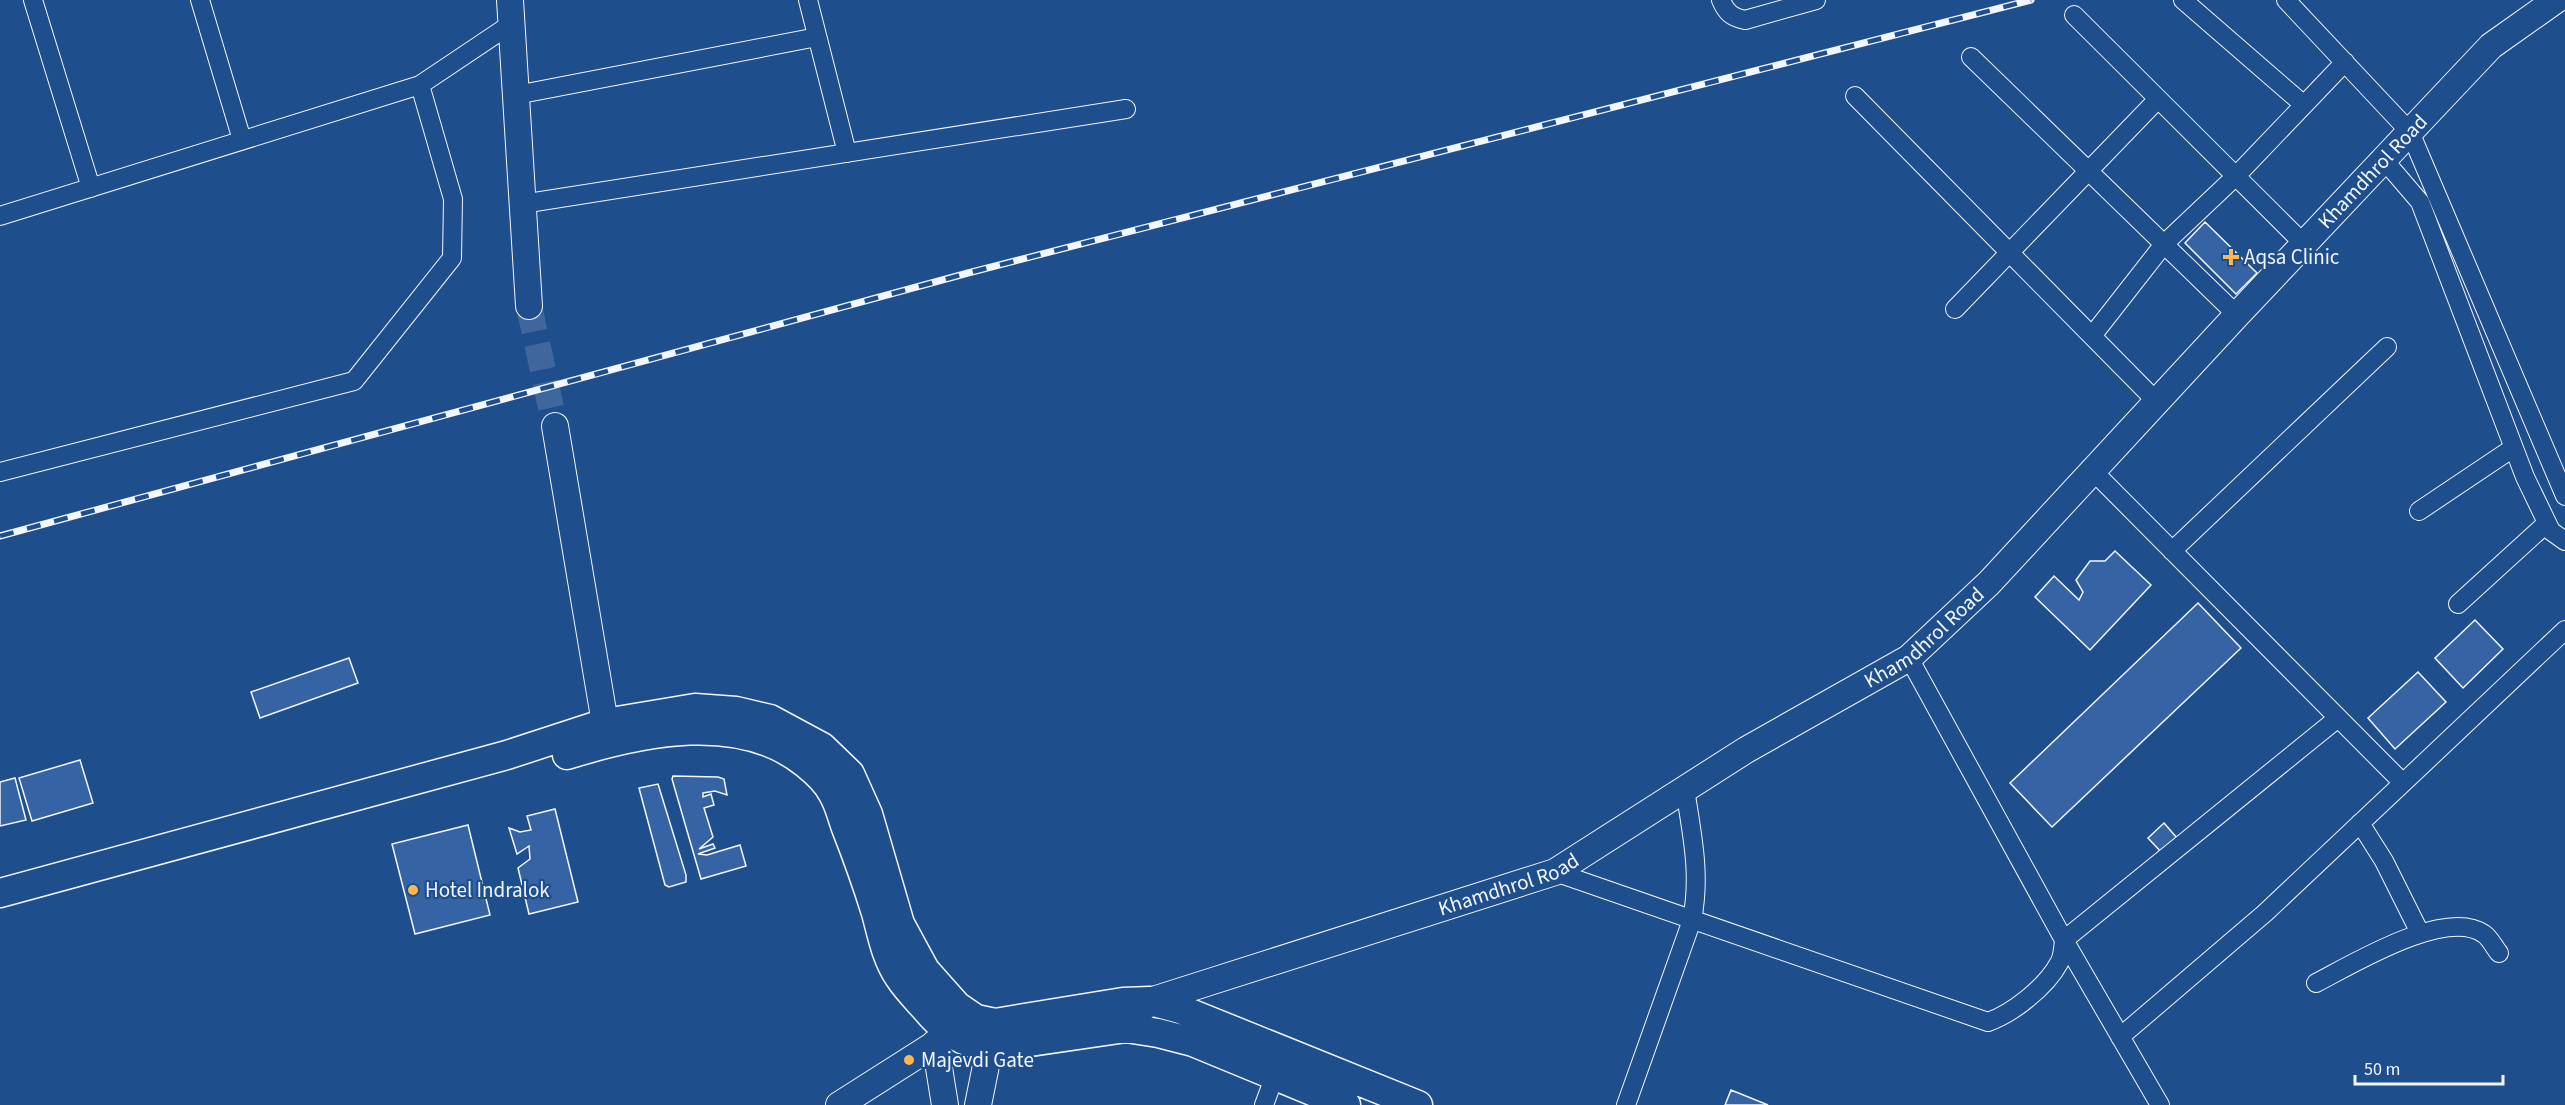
<svg xmlns="http://www.w3.org/2000/svg" width="2565" height="1105" font-family="'Source Sans 3',sans-serif">
<style>
.building{fill:#3563a3;stroke:#f2f6ff;stroke-width:1.5}
.lines{fill:none;stroke-linecap:round;stroke-linejoin:round}
.secondary-tunnel{stroke:#3f679d;stroke-width:26;stroke-dasharray:26 13;stroke-linecap:butt}
.street-casing{stroke:#f2f6ff;stroke-width:20}
.secondary-casing{stroke:#f2f6ff;stroke-width:28}
.primary-casing{stroke:#f2f6ff;stroke-width:31}
.street{stroke:#1f4e8c;stroke-width:18}
.secondary{stroke:#1f4e8c;stroke-width:26}
.primary{stroke:#1f4e8c;stroke-width:28}
.rail-casing{stroke:#f2f6ff;stroke-width:7}
.rail{stroke:#1f4e8c;stroke-width:4.5;stroke-dasharray:14;stroke-linecap:butt}
.poi-dot{fill:#ffb74d;stroke:#1f4e8c;stroke-width:2}
.labels{text-anchor:middle;stroke-width:4.5;stroke-linejoin:round;paint-order:stroke}
.street-label{font-size:21px;fill:#f2f6ff;stroke:#1f4e8c}
.poi-label{font-size:21px;fill:#f2f6ff;stroke:#1f4e8c;text-anchor:start}
</style>
<rect width="100%" height="100%" fill="#1f4e8c"/>
<!-- building -->
<path class="building" d="M2205 222 2257 273 2236 294 2185 243Z
M2115 551 2151 585 2090 650 2035 597 2054 576 2079 600 2083 592 2076 580 2090 561H2105Z
M2198 603 2241 648 2052 827 2010 783Z
M2475 620 2503 649 2463 688 2435 658Z
M349 658 358 683 260 718 251 692Z
M2418 672 2446 702 2395 749 2368 718Z
M80 760 93 803 32 821 19 778Z
M673 776 718 777 724 779 727 795 715 791 703 793V797L711 794 714 805 704 808 713 837 699 849 713 844 715 848 698 854 707 855 740 845 746 866 701 879 672 779Z
M15 778 26 820 0 826V782Z
M658 784 686 875V882L669 887 665 885 639 788Z
M555 809 578 902 529 914 518 868 530 859 529 846 517 854 509 828 520 832 531 830 527 816Z
M2164 823 2177 838 2162 853 2148 838Z
M468 825 490 915 415 934 392 844Z
M1731 1090 1768 1105H1725Z"/>
<g class="lines">
<!-- secondary-tunnel -->
<path class="secondary-tunnel" d="M529 306 555 426"/>
<!-- street casing -->
<g class="street-casing">
<path id="street" d="M33 0 91 188
M200 0 242 140
M808 0 847 153
M1721 0C1726 12 1731 17 1745 20L1816 0
M2183 0 2304 105
M2286 0 2410 132 2565 496
M2074 15 2305 245
M1971 57 2237 315
M516 95 817 37
M1855 96 2157 402
M2384 160 2420 202 2525 477 2551 531 2565 541
M522 204 1126 109
M0 216 420 85
M1955 309 2158 99
M2092 336 2164 244 2236 176 2345 62
M2093 471 2403 783 2565 630
M0 472 354 381 452 258 453 199 420 85 511 24
M2419 511 2513 448
M2172 551 2387 347
M2458 604 2547 523
M1909 658 2064 940 2160 1105
M2360 823 2384 861 2420 933
M1555 872 1988 1022C2013 1013 2046 987 2059 963 2063 957 2063 948 2064 940L2338 718
M2316 983C2353 964 2446 907 2484 934 2490 938 2494 947 2499 953
M2120 1037 2265 913 2403 783
M1264 1105 1275 1075
M1626 1105 1692 920C1701 874 1692 835 1685 789"/>
</g>
<!-- secondary casing -->
<g class="secondary-casing">
<g id="secondary">
<path d="M510 0 529 306"/>
<path d="M555 426 605 723"/>
<path id="s1" d="M1143 1008 1150 1001 1555 872 1746 750 1909 658 1989 583 2237 315 2491 46 2556 0"/>
<path d="M935 1043 945 1105"/>
<path d="M839 1105 968 1023"/>
<path d="M978 1105 994 1026"/>
</g>
</g>
<!-- primary casing -->
<g class="primary-casing">
<path id="primary" d="M567 755C641 732 740 710 806 764 816 772 827 782 833 794 839 804 842 817 846 828 857 856 867 884 876 913 882 935 886 958 899 977 908 991 921 1003 931 1015 951 1037 972 1048 1002 1046L1126 1028 1158 1033 1193 1042 1346 1105
M0 893 507 755 605 723 695 708 736 711 770 719 822 747 850 774 868 814 900 924 925 970 957 1006 976 1019 995 1023 1123 1002 1150 1001 1180 1009 1418 1105"/>
</g>
<!-- street -->
<use href="#street" class="street"/>
<!-- secondary -->
<use href="#secondary" class="secondary"/>
<!-- primary -->
<use href="#primary" class="primary"/>
<!-- rail casing -->
<g class="rail-casing">
<path id="rail" d="M0 536 968 273 2031 0"/>
</g>
<!-- rail -->
<use href="#rail" class="rail"/>
</g>
<!-- markers -->
<g class="poi-dot">
<path d="M2228 248h6v6h6v6h-6v6h-6v-6h-6v-6h6z"/>
<circle cx="413" cy="890" r="6"/>
<circle cx="909" cy="1060" r="6"/>
</g>
<g class="labels">
<!-- street labels -->
<g class="street-label">
<text dy="7" stroke="none"><textPath href="#s1" startOffset="1521">Khamdhrol Road</textPath></text>
<text dy="7" stroke="none"><textPath href="#s1" startOffset="873">Khamdhrol Road</textPath></text>
<text dy="7" stroke="none"><textPath href="#s1" startOffset="387">Khamdhrol Road</textPath></text>
</g>
<!-- poi labels -->
<g class="poi-label">
<text x="2244" y="264">Aqsa Clinic</text>
<text x="425" y="897">Hotel Indralok</text>
<text x="921" y="1067">Majevdi Gate</text>
</g>
</g>
<!-- scale -->
<path d="M2355 1075v9h148v-9" fill="none" stroke="#f2f6ff" stroke-width="3"/>
<text x="2364" y="1075" font-size="18" fill="#f2f6ff" stroke="#1f4e8c" stroke-width="4.5" paint-order="stroke">50 m</text>
</svg>
